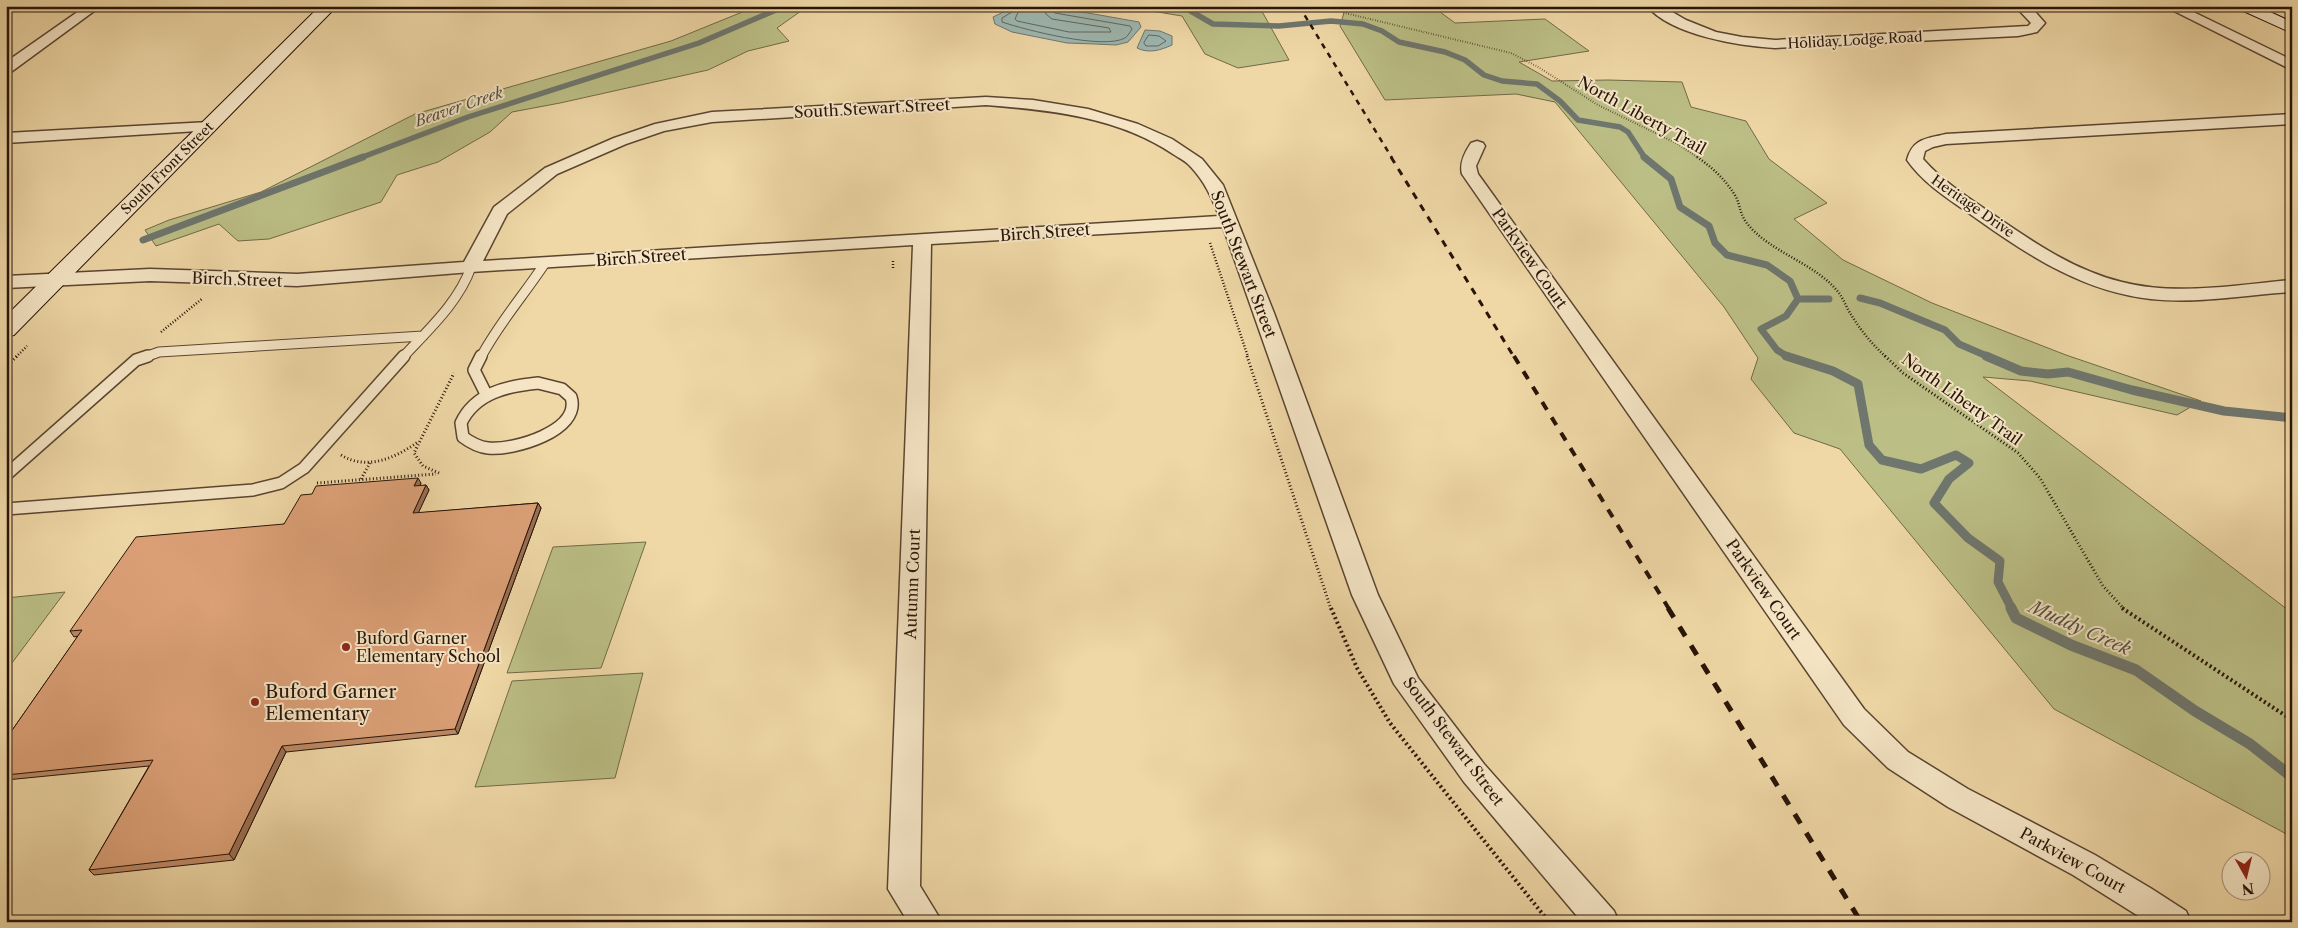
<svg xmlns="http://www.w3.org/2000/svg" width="2298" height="928" font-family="'Libre Caslon Text',serif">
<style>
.green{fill:#bbbe85;stroke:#726947}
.water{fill:#9db7b1;stroke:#6e766e}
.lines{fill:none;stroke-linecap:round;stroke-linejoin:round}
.shore{stroke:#62665d;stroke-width:1}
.stream-far3{stroke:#6e766e;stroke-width:5.5}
.stream-far2{stroke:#6e766e;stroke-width:7}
.stream-far1{stroke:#6e766e;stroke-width:9}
.stream{stroke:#6e766e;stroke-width:11}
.lane-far1-casing{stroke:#5a4530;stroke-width:11}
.lane-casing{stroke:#5a4530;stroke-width:14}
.street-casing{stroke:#5a4530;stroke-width:3}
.secondary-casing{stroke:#281409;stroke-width:2}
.path-far3{stroke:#281409;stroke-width:2;stroke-dasharray:0.5 2;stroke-linecap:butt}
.path-far2{stroke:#281409;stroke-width:2.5;stroke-dasharray:1 2;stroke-linecap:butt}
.path-far1{stroke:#281409;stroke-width:3;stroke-dasharray:1 2.5;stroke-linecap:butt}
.path{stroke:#281409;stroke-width:4;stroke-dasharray:2 3;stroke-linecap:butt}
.lane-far1{stroke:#f5e5c5;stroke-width:9}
.lane{stroke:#f5e5c5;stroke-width:11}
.street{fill:#f5e5c5;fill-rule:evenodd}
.secondary{fill:#f5e5c5;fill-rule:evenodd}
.rail-far3{stroke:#281409;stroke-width:2.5;stroke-dasharray:5.5 5.5;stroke-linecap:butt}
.rail-far2{stroke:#281409;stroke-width:3;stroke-dasharray:7 7;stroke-linecap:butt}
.rail-far1{stroke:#281409;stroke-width:4;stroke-dasharray:9 9;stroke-linecap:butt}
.rail{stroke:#281409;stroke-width:5;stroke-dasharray:11 11;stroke-linecap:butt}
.wall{fill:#bd8a66;stroke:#281409}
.shaded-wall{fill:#9a7053;stroke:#281409}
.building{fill:#dca077;stroke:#281409}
.poi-dot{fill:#8f2418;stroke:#f5e5c5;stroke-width:2}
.labels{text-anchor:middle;stroke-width:4;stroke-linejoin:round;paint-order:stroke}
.far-street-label{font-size:14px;fill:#281409;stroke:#f5e5c5}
.far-water-label{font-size:15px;font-style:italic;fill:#514d44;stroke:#f5e5c5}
.street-label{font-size:16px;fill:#281409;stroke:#f5e5c5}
.poi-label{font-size:16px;fill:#281409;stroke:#f5e5c5;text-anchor:start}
.water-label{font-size:18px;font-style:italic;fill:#514d44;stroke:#f5e5c5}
.near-poi-label{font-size:19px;fill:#281409;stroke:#f5e5c5;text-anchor:start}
</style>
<rect width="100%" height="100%" fill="#efd7a6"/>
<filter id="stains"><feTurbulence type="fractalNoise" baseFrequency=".004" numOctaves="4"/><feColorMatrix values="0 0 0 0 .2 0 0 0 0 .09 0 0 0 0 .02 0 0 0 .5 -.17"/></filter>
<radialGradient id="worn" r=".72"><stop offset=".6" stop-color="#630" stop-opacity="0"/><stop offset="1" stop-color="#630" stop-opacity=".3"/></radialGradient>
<!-- green -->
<path class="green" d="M757 6H808L777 28 789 41 748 51 708 70 560 103 512 112 490 132 438 162 397 175 381 202 269 239 238 241 219 224 156 246 145 230 169 220 261 192 415 114 671 41Z
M1121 6H1259L1289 60 1238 68 1205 54 1182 16Z
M1346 6H1432L1455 23 1545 19 1589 51 1519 62 1552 81 1608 80 1682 82 1691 107 1746 121 1769 159 1827 203 1794 219 1843 260 1932 303 2066 355 2201 401 2177 415 2030 381 1983 377 2292 613V837L2054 709 1840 449 1794 433 1751 379 1758 358 1724 307 1555 102 1516 94 1385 100 1340 26Z
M646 542 601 668 507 673 553 547Z
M65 592 6 671V598Z
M643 673 615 778 475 787 512 681Z"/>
<!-- water -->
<path class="water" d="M1016 6C1057 6 1098 15 1139 22L1141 27 1128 42 1116 45 1095 44 1067 43 1012 32 995 24 993 17Z
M1145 30 1160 31 1172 36V45C1161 50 1149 54 1137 48Z"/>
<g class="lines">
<!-- shore -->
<path class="shore" d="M1014 6 1012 12 1002 18V22C1026 30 1103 50 1125 38 1128 36 1130 32 1132 29L1130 26 1055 13 1051 11V6
M1021 6 1015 19 1017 21 1069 32H1111L1109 28 1052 19 1046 14 1044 6
M1149 35 1159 36 1166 41 1158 46H1146L1144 43Z"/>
<!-- stream-far3 -->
<path class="stream-far3" d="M1182 6 1213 24 1279 26 1331 21 1363 24 1382 31 1399 42 1445 52 1465 60 1484 75 1502 81 1537 84 1560 101 1578 120 1620 127 1628 132 1645 158
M360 158 468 117 699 43 785 6"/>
<!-- stream-far2 -->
<path class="stream-far2" d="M1644 157 1671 179 1680 207 1709 226 1715 243 1727 255 1767 265 1790 281 1798 299 1786 316 1761 329 1777 350 1788 357
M143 240 363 157
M1860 298 1880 303 1945 330 1959 344 1989 357
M1798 299H1829"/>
<!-- stream-far1 -->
<path class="stream-far1" d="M1786 356 1833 371 1858 384 1869 445 1882 460 1921 469 1956 455 1969 463 1949 479 1934 503 1968 538 2000 561 1998 582 2012 609
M1986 356 2021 371 2048 374 2068 372 2132 390 2224 411 2292 418"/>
<!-- stream -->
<path class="stream" d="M2011 608 2016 618 2071 645 2136 670 2195 711 2250 744 2292 777"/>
<!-- lane-far1 casing -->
<g class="lane-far1-casing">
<path id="lane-far1" d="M145 357 159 352 423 336
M403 357C428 330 459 302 471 267
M481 357C499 323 524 295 545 263"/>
</g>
<!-- lane casing -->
<g class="lane-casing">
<path id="lane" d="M481 356 474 370 487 396
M538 383 562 389 571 397C582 431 512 451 488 448 478 447 471 443 463 437L461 423C475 393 507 386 538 383Z
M6 475 136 360 148 356
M6 509 253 490 281 483 304 468 404 356"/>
</g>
<!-- street casing -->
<g class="street-casing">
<path id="street" d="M86 6H101L11 72 6 73V62Z
M1647 6H1662L1686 20 1716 32 1742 37 1775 40 2028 26 2031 23 2015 6H2030L2045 23 2037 32 2018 36 1775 48C1739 46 1671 35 1647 6Z
M2164 6H2181L2292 60V70Z
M986 97 1033 100 1088 109 1138 124 1172 139 1202 159 1223 185 1274 313 1378 595 1418 678 1484 764 1614 911 1619 922H1582L1464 782 1394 684 1352 595 1223 227 931 244 920 886 942 922H908L888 889 913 245 471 272 297 286 150 281 6 288V276L150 269 297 274 464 262 494 207 545 168 614 138 655 124 712 112ZM986 105C1050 110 1118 117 1173 154 1179 158 1186 161 1191 167 1205 182 1212 198 1219 216L483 261 507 214 557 174 626 144 664 131 712 122Z
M2292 114V124L1946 144 1933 147 1925 151 1923 159C1944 183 1972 200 1998 218 2036 244 2076 271 2122 282 2176 296 2236 285 2292 280V292C2245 295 2197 304 2151 299 2086 292 2032 258 1980 221 1955 203 1925 186 1907 160 1913 138 1926 139 1946 134Z
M209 122 214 124 217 127 214 130 6 143V133Z
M1477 141 1483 143 1485 146 1476 166 1478 174 1864 709 1908 752 1968 789 2095 855 2152 889 2186 911 2191 922H2148L2073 875 1948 807 1888 768 1844 725 1462 174C1459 163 1465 152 1471 143Z"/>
</g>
<!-- secondary casing -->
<g class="secondary-casing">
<path id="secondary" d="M320 6H337L14 335 6 337V316Z
M2236 6H2257L2292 22V33L2239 9Z"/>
</g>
<!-- path-far3 -->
<path class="path-far3" d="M1330 6 1345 13 1511 53 1538 67 1598 105 1678 144 1698 158"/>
<!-- path-far2 -->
<path class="path-far2" d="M1697 157C1713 168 1726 180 1736 197 1740 205 1740 214 1746 222 1768 252 1816 263 1839 293 1844 300 1847 309 1852 316 1861 331 1873 345 1886 357
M1210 243 1248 357
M893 261V270
M161 332 203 298
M16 357 27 346"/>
<!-- path-far1 -->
<path class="path-far1" d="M1247 356 1331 609
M1885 356 1903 373 2018 453 2040 478 2103 586 2124 609
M6 367 17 356
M341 455C367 471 395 458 418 442
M439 473 423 466 414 453 454 373
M361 479 370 463
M317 483 436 474"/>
<!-- path -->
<path class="path" d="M1331 608 1357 668 1390 723 1549 922
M2122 608 2292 720"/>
<!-- lane-far1 -->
<use href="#lane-far1" class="lane-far1"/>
<!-- lane -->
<use href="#lane" class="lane"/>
<!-- street -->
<use href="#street" class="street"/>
<!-- secondary -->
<use href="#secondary" class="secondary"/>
<!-- rail-far3 -->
<path class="rail-far3" d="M1299 6 1392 158"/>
<!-- rail-far2 -->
<path class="rail-far2" d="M1391 157 1514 357"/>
<!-- rail-far1 -->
<path class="rail-far1" d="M1514 356 1669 609"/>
<!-- rail -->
<path class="rail" d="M1668 608 1861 922"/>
</g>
<!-- wall -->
<path class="wall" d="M421 483 420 486 426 485 429 490 418 513 538 503 541 508 458 734 286 752 234 860 94 875 89 870 149 766 6 780V739L78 636 74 637 70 631 284 524 312 494Z"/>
<!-- shaded-wall -->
<path class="shaded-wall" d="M418 478 421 483 417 491 414 486Z
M426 485 429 490 416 518 413 513Z
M538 503 541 508 458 734 455 729Z
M282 746 286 752 234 860 229 854Z"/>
<!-- building -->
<path class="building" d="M418 478 414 486 426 485 413 513 538 503 455 729 282 746 229 854 89 870 153 760 6 775V739L82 630 70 631 136 537 284 524 301 495 312 494 316 486Z"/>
<!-- markers -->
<g class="poi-dot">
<circle cx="346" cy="647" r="5"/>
<circle cx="255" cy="702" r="5"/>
</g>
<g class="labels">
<!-- far-street labels -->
<g class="far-street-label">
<text transform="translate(1855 40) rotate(-3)" y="5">Holiday Lodge Road</text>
<text transform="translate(167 168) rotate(-45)" y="5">South Front Street</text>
<text transform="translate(1973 206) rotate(35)" y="5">Heritage Drive</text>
</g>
<!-- far-water labels -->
<g class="far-water-label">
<text transform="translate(459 107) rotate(-19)" y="5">Beaver Creek</text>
</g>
<!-- street labels -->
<g class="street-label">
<text transform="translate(872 108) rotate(-3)" y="6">South Stewart Street</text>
<text transform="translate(1642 115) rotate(29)" y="6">North Liberty Trail</text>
<text transform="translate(1045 232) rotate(-4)" y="6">Birch Street</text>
<text transform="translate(641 257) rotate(-4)" y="6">Birch Street</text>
<text transform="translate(1530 258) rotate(55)" y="6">Parkview Court</text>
<text transform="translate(1244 264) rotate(69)" y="6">South Stewart Street</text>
<text transform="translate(237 279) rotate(2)" y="6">Birch Street</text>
<text transform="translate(1962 399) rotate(36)" y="6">North Liberty Trail</text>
<text transform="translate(912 584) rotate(-88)" y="6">Autumn Court</text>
<text transform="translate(1764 589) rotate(55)" y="6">Parkview Court</text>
<text transform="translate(1454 741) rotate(53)" y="6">South Stewart Street</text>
<text transform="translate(2073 860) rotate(29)" y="6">Parkview Court</text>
</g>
<!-- poi labels -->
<g class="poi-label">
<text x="356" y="644">Buford Garner<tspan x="356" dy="18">Elementary School</tspan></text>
</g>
<!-- water labels -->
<g class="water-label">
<text transform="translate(2080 628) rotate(24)" y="6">Muddy Creek</text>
</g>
<!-- near-poi labels -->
<g class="near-poi-label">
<text x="265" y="698">Buford Garner<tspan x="265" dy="22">Elementary</tspan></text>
</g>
</g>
<!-- margin -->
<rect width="2298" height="928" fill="none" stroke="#efd7a6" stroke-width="25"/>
<rect x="8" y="8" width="2283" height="913" fill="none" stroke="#281409" stroke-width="2.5"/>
<rect x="12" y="12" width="2273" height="903" fill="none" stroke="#281409"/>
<!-- north arrow -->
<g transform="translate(2246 876) rotate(172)"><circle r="24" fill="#f5e5c5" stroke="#a3917a"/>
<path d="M0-4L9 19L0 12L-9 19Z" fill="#8f2418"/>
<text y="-8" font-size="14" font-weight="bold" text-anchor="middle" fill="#281409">N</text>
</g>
<rect width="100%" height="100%" filter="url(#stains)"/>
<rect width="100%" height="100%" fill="url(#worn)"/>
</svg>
